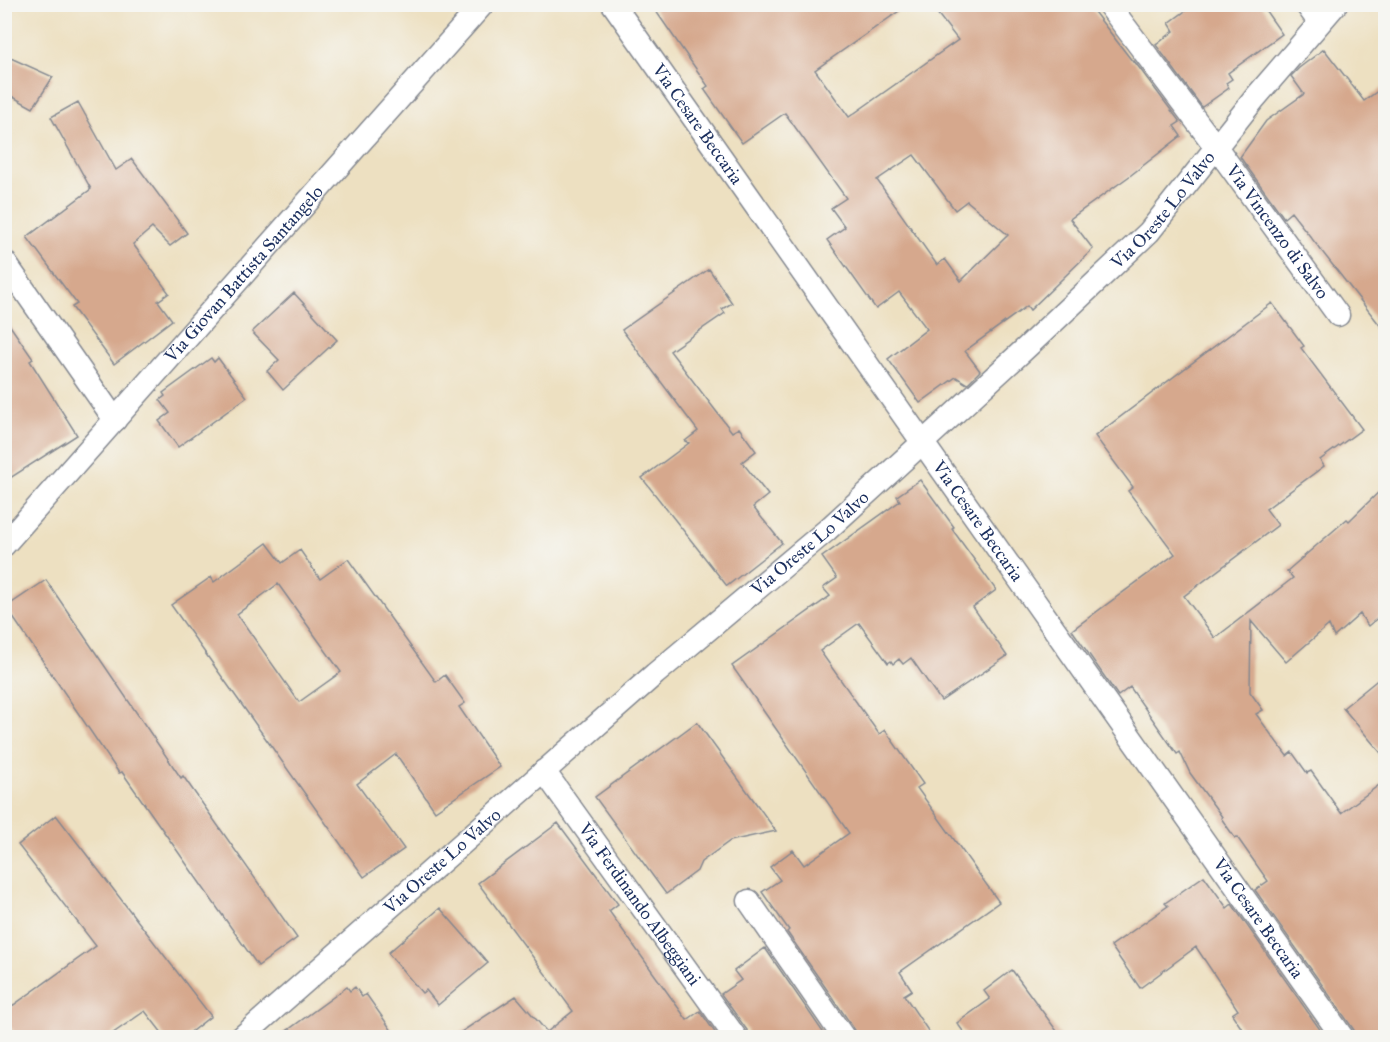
<svg xmlns="http://www.w3.org/2000/svg" width="1390" height="1042" font-family="'IM FELL Great Primer',serif">
<style>
.building{fill:#d6a88d;fill-rule:evenodd}
.lines{fill:none;stroke-linecap:round;stroke-linejoin:round}
.minor-casing{stroke:#848890;stroke-width:25}
.minor{stroke:#fff;stroke-width:22}
.labels{text-anchor:middle;stroke-width:4.5;stroke-linejoin:round;paint-order:stroke}
.street-label{font-size:18px;fill:#1b2f5e;stroke:#f6f6f2}
</style>
<rect width="100%" height="100%" fill="#f6f6f2"/>
<filter id="ink" filterUnits="userSpaceOnUse"><feTurbulence type="fractalNoise" baseFrequency=".0167" numOctaves="2"/><feDisplacementMap in="SourceGraphic" scale="12" xChannelSelector="R" yChannelSelector="G"/><feConvolveMatrix kernelMatrix="1 2 1 2 8 2 1 2 1" color-interpolation-filters="sRGB"/></filter>
<filter id="wash" filterUnits="userSpaceOnUse"><feTurbulence type="fractalNoise" baseFrequency=".008" numOctaves="4" result="noise"/><feDisplacementMap in="SourceGraphic" scale="24" xChannelSelector="R" yChannelSelector="G"/><feGaussianBlur stdDeviation="1.35" result="paint"/><feColorMatrix in="noise" values="0 0 0 0 0 0 0 0 0 0 0 0 0 0 0 0 0 1.4 0 .05"/><feComposite in="paint" operator="in"/></filter>
<g filter="url(#wash)">
<rect width="100%" height="100%" fill="#ede0c1"/>
<g id="blocks">
<!-- building -->
<path class="building" d="M651 4H909L815 70 849 117 958 40 930 4H1088L1133 62 1134 61 1180 122 1174 126 1181 136 1131 175 1070 219 1093 249 1030 310 1027 306 965 351 980 371 967 384 956 377 920 403 888 359 927 329 899 292 876 309 827 240 845 227 831 208 846 198 785 113 742 143 704 89 708 86ZM914 155 955 210 967 201 1008 235 961 281 945 259 937 265 877 180Z
M1195 4H1261L1282 34 1228 73 1232 79 1226 83 1229 88 1202 107 1156 45 1174 31 1169 23Z
M1324 49 1364 101 1386 85V333L1291 212 1284 218 1240 157 1266 121 1304 94 1291 76 1299 68Z
M4 55 53 77 33 108 4 92Z
M78 102 116 170 132 159 187 233 170 246 152 228 133 244 169 293 158 301 172 320 114 364 72 307 77 304 27 237 91 189 51 117Z
M709 269 732 303 722 309 725 313 670 351 732 432 739 428 756 451 742 462 768 495 753 507 782 543 727 586 642 478 689 443 685 441 698 431 622 330Z
M294 293 337 340 283 390 267 371 279 360 252 332Z
M1272 303 1304 346 1301 348 1362 429 1320 460 1324 466 1266 509 1278 525 1184 596 1215 638 1293 578 1287 571 1347 519 1349 521 1386 485V611L1368 626 1360 614 1334 637 1329 625 1286 662 1251 621 1250 692 1263 710 1256 714 1287 756 1292 752 1307 773 1311 771 1341 813 1386 780V1038H1356L1354 1030 1255 890 1268 881 1237 837 1235 838 1221 818 1222 817 1220 814 1190 773 1180 752 1177 754 1130 687 1118 696 1072 630 1175 554 1128 491 1133 487 1095 436Z
M4 317 33 359 30 361 77 435 4 482Z
M211 358 214 362 218 358 247 397 178 447 159 421 170 413 160 400 165 396 163 393Z
M920 480 954 527 952 529 996 590 973 607 1007 656 941 701 911 658 903 664 899 659 893 664 891 661 888 663 859 623 820 651 879 734 885 730 923 784 917 788 999 902 900 972 912 990 904 995 933 1038H857L855 1030 787 932 789 930 762 892 780 880 770 867 793 850 804 865 849 833 732 666 830 596 823 588 837 578 822 557 900 501 897 496Z
M267 543 282 563 300 550 320 579 348 559 436 682 445 675 465 703 459 707 500 767 435 811 396 754 357 784 404 849 364 877 171 605 211 577 214 582ZM278 584 341 672 299 702 237 614Z
M46 580 181 778 183 776 297 938 258 966 122 772 119 773 6 607Z
M1386 673V759L1343 708Z
M697 722 776 831 730 841 701 862 697 871 666 894 595 797Z
M56 815 211 1016 183 1038H166L145 1011 106 1038H18L4 1018V1012L96 946 18 845Z
M558 823 618 904 609 911 687 1020 700 1011 719 1038H452L516 996 547 1032 573 1011 478 883Z
M1204 876 1227 908 1232 904 1326 1038H1248L1232 1014 1238 1010 1196 947 1140 988 1111 946 1168 906 1165 903Z
M440 908 488 963 438 1005 426 990 422 993 388 953Z
M765 948 827 1038H749L747 1030 721 994 741 980 734 971Z
M1012 970 1062 1038H968L957 1023 990 999 984 991Z
M347 987 350 991 355 987 362 997 366 994 397 1038H277Z"/>
</g>
</g>
<g filter="url(#ink)">
<use href="#blocks" fill-opacity="0" stroke="#848890" stroke-width="1.5"/>
<g class="lines">
<!-- minor casing -->
<g class="minor-casing">
<g id="minor">
<path id="s1" d="M613 4 1343 1038"/>
<path id="s2" d="M1108 4 1216 147 1338 315"/>
<path d="M1306 4 1319 22"/>
<path d="M4 261 115 420"/>
<path id="s3" d="M4 545 325 182 483 4"/>
<path id="s4" d="M544 771 736 1038"/>
<path d="M749 901 844 1038"/>
<path id="s5" d="M241 1038 655 674 827 530 1027 347 1149 232 1255 98 1336 4"/>
</g>
</g>
<!-- minor -->
<use href="#minor" class="minor"/>
</g>
</g>
<g class="labels">
<!-- street labels -->
<g class="street-label">
<text dy="6" stroke="none"><textPath href="#s1" startOffset="147">Via Cesare Beccaria</textPath></text>
<text dy="6" stroke="none"><textPath href="#s5" startOffset="1240">Via Oreste Lo Valvo</textPath></text>
<text dy="6" stroke="none"><textPath href="#s2" startOffset="284">Via Vincenzo di Salvo</textPath></text>
<text dy="6" stroke="none"><textPath href="#s3" startOffset="362">Via Giovan Battista Santangelo</textPath></text>
<text dy="6" stroke="none"><textPath href="#s1" startOffset="633">Via Cesare Beccaria</textPath></text>
<text dy="6" stroke="none"><textPath href="#s5" startOffset="754">Via Oreste Lo Valvo</textPath></text>
<text dy="6" stroke="none"><textPath href="#s5" startOffset="268">Via Oreste Lo Valvo</textPath></text>
<text dy="6" stroke="none"><textPath href="#s4" startOffset="164">Via Ferdinando Albeggiani</textPath></text>
<text dy="6" stroke="none"><textPath href="#s1" startOffset="1119">Via Cesare Beccaria</textPath></text>
</g>
</g>
<!-- margin -->
<rect width="1390" height="1042" fill="none" stroke="#f6f6f2" stroke-width="24"/>
</svg>
